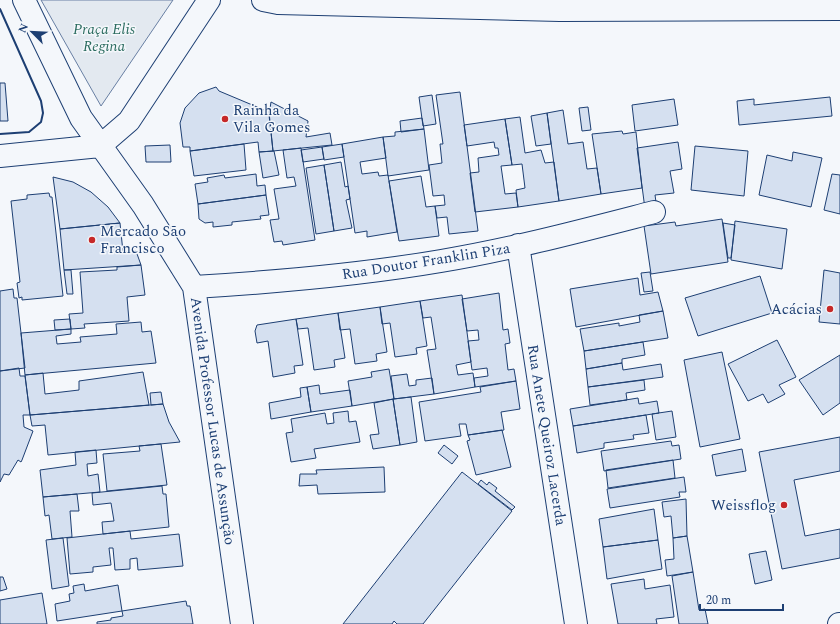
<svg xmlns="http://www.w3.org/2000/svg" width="840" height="624" font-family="Spectral,serif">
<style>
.green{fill:#e3e9f0;stroke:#687fa3}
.building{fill:#d5e0f0;stroke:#1d3f73}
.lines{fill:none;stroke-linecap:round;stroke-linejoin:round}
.street-casing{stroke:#1d3f73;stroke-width:24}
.street{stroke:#f4f7fb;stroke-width:22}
.wall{stroke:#1d3f73;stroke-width:2}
.poi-dot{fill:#c62828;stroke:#f4f7fb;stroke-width:1.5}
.labels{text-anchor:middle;stroke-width:3;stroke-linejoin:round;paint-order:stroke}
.park-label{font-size:15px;font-style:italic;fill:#2c6c60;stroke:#f4f7fb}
.poi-label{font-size:15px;fill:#1d3f73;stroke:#f4f7fb;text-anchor:start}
.street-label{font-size:15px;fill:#1d3f73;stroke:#f4f7fb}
</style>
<rect width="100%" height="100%" fill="#f4f7fb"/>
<!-- green -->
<path class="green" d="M41 0H173L101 106Z"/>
<!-- building -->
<path class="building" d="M0 83H5L8 121H0Z
M216 87 219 91 269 112 273 151 259 152 258 142 190 151V147H183L180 123 185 108 199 93Z
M460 92 478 231 449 234 447 217 437 218 435 206 445 205 444 195 433 196 429 165 442 163 440 144H443L436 95Z
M432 95 436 124 423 126 419 97Z
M830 97 832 116 739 125 737 101 754 99V105Z
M674 99 678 125 635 131 632 105Z
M271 102 308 121 306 137 330 133 332 145 273 151 269 115Z
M588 107 591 130 582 131 579 108Z
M563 110 568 144 583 142 587 169 597 168 601 194 559 201 547 113Z
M547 113 551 144 536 146 531 116Z
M520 117 525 153 541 150 545 163 554 162 559 201 518 207 516 190 525 188 522 164 512 165 505 119Z
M422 118 424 129 401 132 400 121Z
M505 119 512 165 501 166 505 194 516 193 518 207 475 212 470 173 479 172 478 158 499 155 498 148H495L494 142 467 146 464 125Z
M424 129 429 170 388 176 383 137 395 136V132Z
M622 131 623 134 636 132 642 188 601 194 592 134Z
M383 137 386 158 360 162 362 174 378 172 379 176 388 175 397 232 367 237V231L355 233 342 144Z
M678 142 682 169 670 171 674 193 655 195 657 209H645L637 148Z
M244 144 246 170 194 176 190 151Z
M342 144 344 157 324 160 322 147Z
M170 145 171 162H146L145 146Z
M695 146 748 151 744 196 691 190Z
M322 147 324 159 303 162 301 150Z
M301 148 315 240 283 245 282 241 274 242 270 220 279 219 274 189 296 186 294 177 287 178 283 150Z
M274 151 279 175 263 178 259 152Z
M793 152 822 158 811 207 759 195 767 155 792 161Z
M341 162 345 187 348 186 350 199 346 200 352 228 334 231 324 165Z
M324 165 334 231 316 234 306 168Z
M256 174 257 186 265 185 266 195 198 204 195 184 208 182 207 178 224 175 225 178Z
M832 174 840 175V214L824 210Z
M421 176 426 207 435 206 439 236 399 241 389 181Z
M53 177 73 182 91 192 108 207 120 223 60 229Z
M49 193 50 197H52L63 296 22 300V297L19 298 17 283 20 282 11 201 27 199V195Z
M266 195 269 215 260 216 261 219 232 222V225L213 227V222L205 223 199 219 198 204Z
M722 219 728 262 651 274 644 226 675 222 676 226Z
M735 221 787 229 782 269 731 260Z
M120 223 123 252 136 251 141 265 64 270 60 229Z
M723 223 735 225 731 258H728Z
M141 265 145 295 127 297 129 321 84 324 85 328 71 329 69 314 83 313 80 272 117 270V267Z
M64 270H71L73 294H67Z
M824 270 840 273V324L819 322Z
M650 272 653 291 644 292 641 273Z
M760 276 772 313 698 336 685 298Z
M638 278 640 295 658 292 663 311 576 327 570 289Z
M13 289 14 298H17L25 368 0 371V291Z
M499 293 503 330 508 329 510 343 505 344 508 370 514 369 516 381 475 387 474 378 488 376 487 368 472 370 468 341 479 340 478 330 467 331 462 299Z
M462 295 471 362 456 365 458 375 473 373 475 387 434 394 427 350 436 349 431 317 423 318 420 301Z
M420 301 427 346 416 348 417 354 395 357 390 323 382 324 380 307Z
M380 307 387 352 376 354 377 361 355 364 350 329 340 330 338 313Z
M663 311 668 338 584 351 580 329 619 323V326L640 322 639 315Z
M338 313 345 358 334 360 335 367 314 370 308 328 298 329 296 319Z
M70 319 71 329 55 330 54 320Z
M296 319 303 365 294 366 295 373 273 377 268 341 257 343 255 331 257 325Z
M141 322 142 332 151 331 156 363 25 375 21 333 71 329V334L56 336 57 344 81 342 80 337 117 334 116 324Z
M777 340 796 377 779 385 785 394 768 403 763 394 748 401 728 364Z
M643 342 645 355 622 359V363L586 369 584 351Z
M722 352 740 439 700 447 684 360Z
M840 355V403L823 415 799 380Z
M622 363 623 370 661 364 663 377 588 387 586 369Z
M19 368 20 376H25L30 415H23L24 427 33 431 22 460 21 462 18 460 9 475 4 474 0 482V371Z
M389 369 394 399 352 406 348 381 372 377 371 372Z
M143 372 149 405 30 415 25 375 43 373 45 394 79 390V381Z
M407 374 409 386 416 385V380L432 378 434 394 394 399 391 376Z
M644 380 645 390 626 393 627 400 590 405 588 387Z
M516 381 520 409 501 412 504 430 468 435 466 424H459L461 436 425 441 419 402 481 392 480 387Z
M319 385 320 394 350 390 352 406 311 412 307 387Z
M307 387 311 412 271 419 269 403 301 397 300 388Z
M161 392 163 404 151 405 150 393Z
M411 397 417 442 400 445 393 399Z
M638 398 639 404 657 401 659 413 573 426 570 409Z
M393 399 400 445 373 449 370 435 379 434 374 403Z
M163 404 169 422 180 442 48 455 45 425 32 426 30 415Z
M348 411 349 422 356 421 360 442 314 449 316 458 291 462 286 433 293 432 291 419 325 413 327 424 334 423 333 413Z
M672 411 676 437 656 440 652 414Z
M646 415 649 433 633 435 634 439 604 443V448L577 453 573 426Z
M502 430 511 467 476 475 467 441 470 440 468 435Z
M840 437V471L794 480 805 536 840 529V558L782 569 759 452Z
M671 441 672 446 679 445 681 459 604 471 601 451Z
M161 444 167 485 107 491 103 454 140 451 139 446Z
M444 445 458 456 452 464 438 453Z
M742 449 746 471 716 476 712 455Z
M96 450 97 463 87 464 88 476 98 474 100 492 43 497 40 470 76 465 75 452Z
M673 460 675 478 608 488 606 470Z
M384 467 385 492 318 494 317 485 299 486 300 474H317L316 470Z
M462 472 512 511 423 624H397L394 621 392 624H343Z
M684 477 686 492H679L680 497 610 508 607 489Z
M481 480 487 485 489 482 497 488 495 491 515 507 512 510 478 484Z
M162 486 163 494H166L169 527 103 534 102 522 114 521 111 503 93 505 92 493Z
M77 494 79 511H70L72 537 52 539 49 515 45 516 43 497Z
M686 499 687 536 673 538 671 516 664 517 662 502Z
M654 509 658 540 603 547 599 519Z
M130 531 131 539 179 534 183 566 138 570 137 558 130 559V569L115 570 113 548H109L111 565 93 567V572L70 574 67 538Z
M687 536 693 572 667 576 665 560 674 559 673 538Z
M63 538 69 586 52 589 46 540Z
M658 540 662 569 607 579 603 547Z
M766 551 772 580 755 584 749 554Z
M693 572 699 610 705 609 708 624H679L672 576Z
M0 577H3L7 589 0 591Z
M644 579 645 589 670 585 674 617 656 619 657 624H618L611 584Z
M84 584 85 591 118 585 122 611 57 621 55 604 70 601 69 594 74 593 73 586Z
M42 593 47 624H0V600Z
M186 601 187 606H190L193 624H97V622L111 620V618L123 616 122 611Z"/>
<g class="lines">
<!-- street casing -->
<g class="street-casing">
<path id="street" d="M24 0 81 118 143 205 194 287 242 624
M263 0 278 3 560 10 840 9
M0 156 100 146 129 121 209 0
M518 245 576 624
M194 287C277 282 359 275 441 261 513 249 584 230 654 212
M839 624H840"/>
</g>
<!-- street -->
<use href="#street" class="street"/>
<!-- wall -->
<path class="wall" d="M0 9 41 101 43 113 41 122 29 132 0 134"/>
</g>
<!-- markers -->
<g class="poi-dot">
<circle cx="225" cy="119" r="4"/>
<circle cx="92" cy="240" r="4"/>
<circle cx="830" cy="309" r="4"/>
<circle cx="784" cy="505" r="4"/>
</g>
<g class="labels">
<!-- park labels -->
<g class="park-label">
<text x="104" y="34">Praça Elis<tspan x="104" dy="17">Regina</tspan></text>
</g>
<!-- poi labels -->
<g class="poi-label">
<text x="233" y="115">Rainha da<tspan x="233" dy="17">Vila Gomes</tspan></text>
<text x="100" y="236">Mercado São<tspan x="100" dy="17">Francisco</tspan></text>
<text x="822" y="314" text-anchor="end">Acácias</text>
<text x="776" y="510" text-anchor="end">Weissflog</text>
</g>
<!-- street labels -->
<g class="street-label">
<text transform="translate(426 261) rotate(-9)" y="5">Rua Doutor Franklin Piza</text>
<text transform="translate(213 421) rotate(82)" y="5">Avenida Professor Lucas de Assunção</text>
<text transform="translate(547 435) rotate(81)" y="5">Rua Anete Queiroz Lacerda</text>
</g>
</g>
<!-- north arrow -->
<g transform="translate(32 32) rotate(294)" stroke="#f4f7fb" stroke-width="3" paint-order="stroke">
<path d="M0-3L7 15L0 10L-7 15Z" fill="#1d3f73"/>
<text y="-6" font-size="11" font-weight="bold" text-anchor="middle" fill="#1d3f73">N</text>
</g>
<!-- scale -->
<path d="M700 604v6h83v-6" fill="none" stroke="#1d3f73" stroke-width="2"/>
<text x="706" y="604" font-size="12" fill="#1d3f73" stroke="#f4f7fb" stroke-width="3" paint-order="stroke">20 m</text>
</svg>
